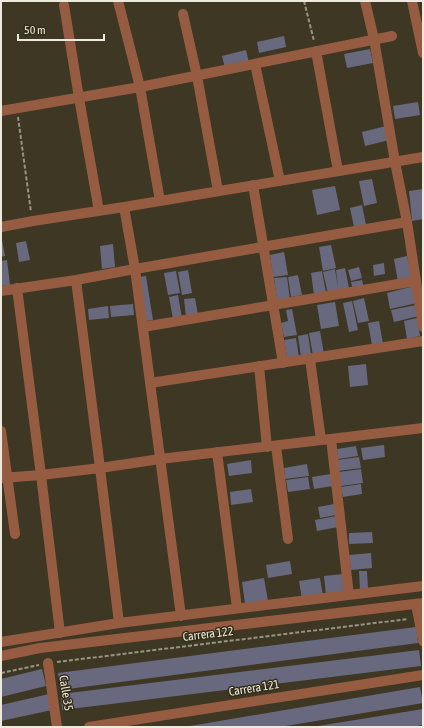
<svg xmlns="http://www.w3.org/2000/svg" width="424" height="728" font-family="'Asap Condensed',sans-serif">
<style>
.building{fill:#68697e}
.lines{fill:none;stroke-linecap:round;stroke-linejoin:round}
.path{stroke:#989484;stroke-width:2;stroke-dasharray:4 2;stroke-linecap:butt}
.street{stroke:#955c42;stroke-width:10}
.labels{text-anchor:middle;stroke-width:3;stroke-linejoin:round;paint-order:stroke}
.street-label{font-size:12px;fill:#edeadd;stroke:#332d19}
</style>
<rect width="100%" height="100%" fill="#3d3723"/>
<!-- building -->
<path class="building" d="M284 36 286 47 259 53 257 42Z
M370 49 373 63 347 68 344 54Z
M246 50 249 63 225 68 222 56Z
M418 102 420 115 395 119 393 106Z
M386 126 389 140 365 146 362 132Z
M372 179 377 203 364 206 359 181Z
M335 186 340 210 317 215 312 190Z
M423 189V219L412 221 409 191Z
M362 205 366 225 354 227 350 208Z
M1 240H2L5 256 1 257Z
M26 241 30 260 19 262 16 243Z
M113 244 115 267 102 269 100 246Z
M331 245 336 268 323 271 319 247Z
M284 252 288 275 273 277 270 255Z
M407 256 412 279 398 282 394 259Z
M7 260 10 285 1 286V261Z
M384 263 385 274 374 276 373 265Z
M359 267 362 278 351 281 348 270Z
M345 268 349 288 328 294 323 272 335 269 338 288 336 270Z
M188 270 192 293 182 295 178 272Z
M176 271 180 293 168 295 164 273Z
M322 271 326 293 314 295 311 273Z
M298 275 302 295 291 297 288 277Z
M146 276 153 320 146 321 139 277Z
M287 277 290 300 277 301 274 278Z
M362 280 364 288 353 291 351 282Z
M414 286 417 303 390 309 387 293Z
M178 295 182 318 173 319 169 297Z
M195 298 198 315 186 317 184 299Z
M364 298 369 321 358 323 353 301Z
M352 301 358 330 349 332 343 303Z
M335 302 339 326 321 329 317 305Z
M133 304 134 315 111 317 110 306Z
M416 305 419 316 394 322 391 310Z
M108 306 109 318 89 320 88 309Z
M292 309 297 335 284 337 281 323 288 321 286 310Z
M417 318 420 336 407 339 404 321Z
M379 321 383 344 372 345 368 323Z
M320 331 324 354 313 356 309 333Z
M308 334 311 355 301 357 298 336Z
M296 338 299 357 287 358 284 340Z
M366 364 368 385 350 387 348 366Z
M384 445 385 457 363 460 361 448Z
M356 446 358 456 338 459 337 449Z
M359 457 361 468 338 471 337 460Z
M251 460 252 473 229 476 227 464Z
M307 464 309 476 285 479 284 468Z
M361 469 363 483 341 486 339 472Z
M331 474 333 486 314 489 312 477Z
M308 477 310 489 288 492 286 480Z
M361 484 362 494 343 497 341 487Z
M251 489 253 502 231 505 230 492Z
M334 504 336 515 320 518 318 507Z
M336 516 338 527 317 531 315 520Z
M372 532 373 543 349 544V533Z
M371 553 372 568 351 570 349 555Z
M290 561 292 574 268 578 266 565Z
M359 571H367L368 588 360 589Z
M343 574 345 593 326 595 324 576Z
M264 578 268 601 245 604 242 582Z
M320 578 323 596 302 599 299 581Z
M416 627 418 643 60 690 58 673Z
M419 650 421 666 62 710 61 694Z
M42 669 46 686 1 697V679Z
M420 687 423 703 280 727H190V726Z
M49 694 52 710 1 721V705Z
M423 709V725L413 727H318V726Z"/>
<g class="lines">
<!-- path -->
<path class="path" d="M304 1 314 41
M18 117 31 212
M57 662 408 619
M1 673 39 665"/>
<!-- street -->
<path class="street" d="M118 1 140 87 160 201
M365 1 374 39 395 162 407 222 423 327
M412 1 423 53
M64 5 79 98 99 211
M183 14 197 76 218 191
M316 51 338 171
M255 64 280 181
M1 111 140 87 392 36
M253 185 283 363
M124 207 135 269 181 616
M1 227 33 221 124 207 423 157
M76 280 100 468 119 623
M17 288 41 475 60 633
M1 291 76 280 135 269 407 222
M143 327 416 281
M310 359 321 440
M259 366 267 447
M150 383 423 341
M1 431 15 534
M331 439 349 595
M276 446 288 539
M217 452 237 608
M1 478 41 475 100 468 160 459 423 428
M416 604 423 641
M1 642 119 623 423 586
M1 656 40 648 423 603
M48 663 57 727
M89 727 423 675"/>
</g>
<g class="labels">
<!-- street labels -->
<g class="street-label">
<text transform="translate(208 634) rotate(-7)" y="4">Carrera 122</text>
<text transform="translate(254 688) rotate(-9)" y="4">Carrera 121</text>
<text transform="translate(66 693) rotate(81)" y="4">Calle 35</text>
</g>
</g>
<!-- border -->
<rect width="424" height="728" fill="none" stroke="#edeadd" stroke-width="4"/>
<!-- scale -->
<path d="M18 34v6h86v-6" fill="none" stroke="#edeadd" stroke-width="2"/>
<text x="24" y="34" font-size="12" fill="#edeadd" stroke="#332d19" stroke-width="3" paint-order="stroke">50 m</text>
</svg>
